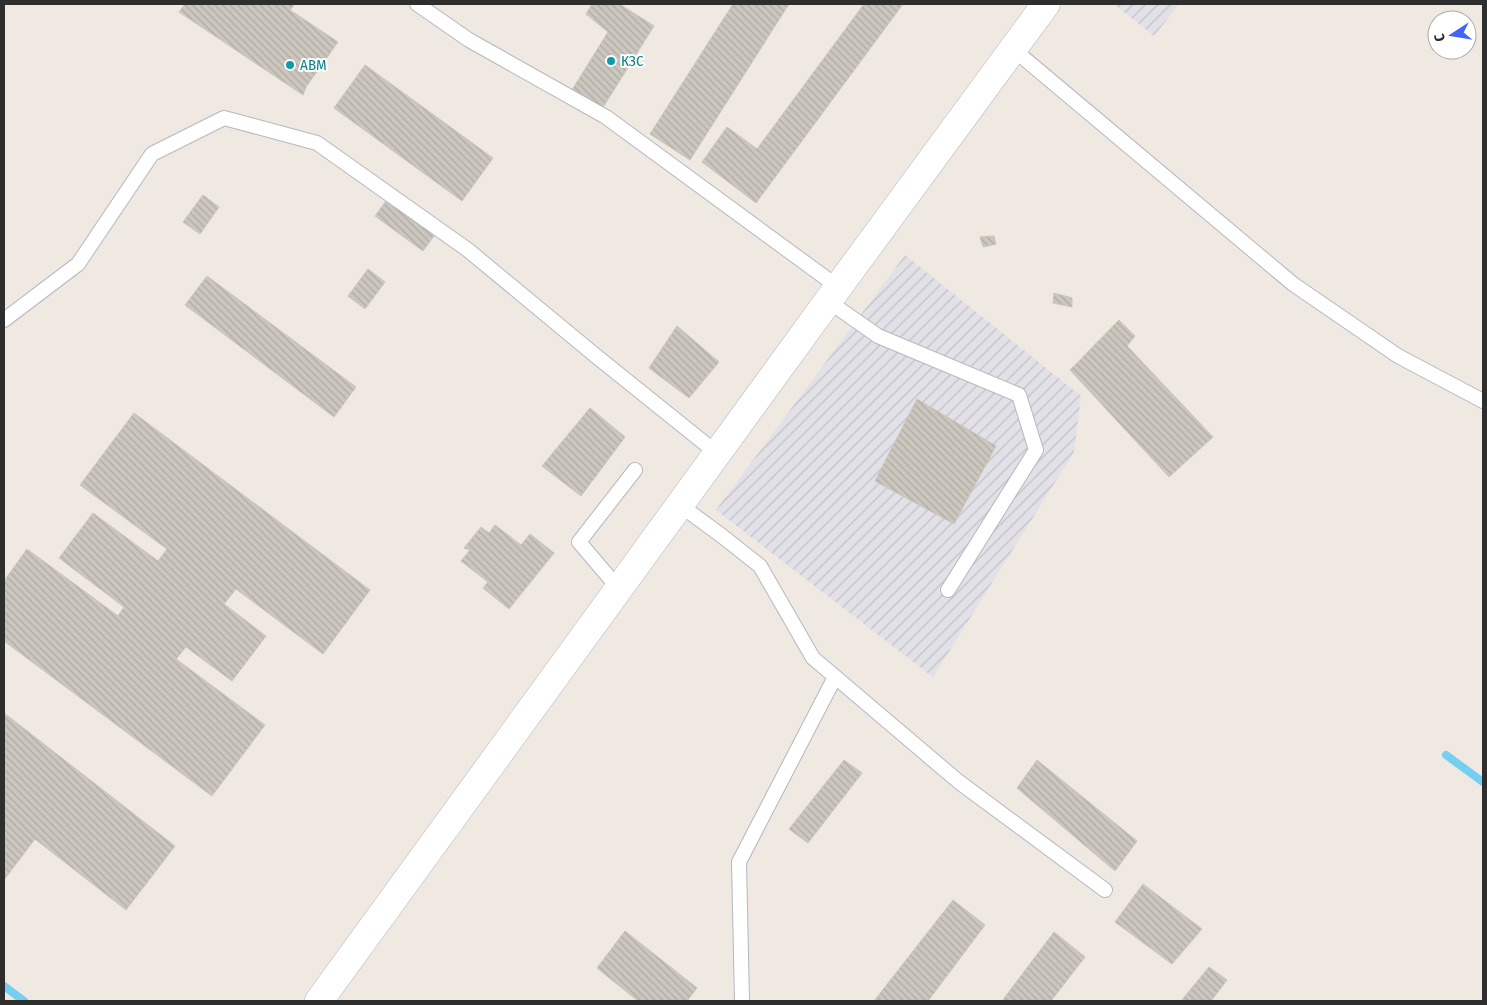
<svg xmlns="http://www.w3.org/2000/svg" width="1487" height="1005" font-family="'Fira Sans Condensed',sans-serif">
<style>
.industrial{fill:url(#industrial-furrows)}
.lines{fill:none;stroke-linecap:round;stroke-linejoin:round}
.stream{stroke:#75cff0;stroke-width:8}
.building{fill:url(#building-back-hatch);stroke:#cbc5ba}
.service-casing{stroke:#b4b7c1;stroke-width:16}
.tertiary-casing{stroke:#b4b7c1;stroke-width:29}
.service{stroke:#fff;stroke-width:14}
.tertiary{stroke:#fff;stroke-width:28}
.culture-dot{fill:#0f9aa8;stroke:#fff;stroke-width:2}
.labels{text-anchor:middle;stroke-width:4;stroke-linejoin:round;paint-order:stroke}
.culture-label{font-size:15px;fill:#0d838f;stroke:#fff;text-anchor:start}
</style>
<defs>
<pattern id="industrial-furrows" width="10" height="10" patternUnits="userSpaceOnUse" patternTransform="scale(1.25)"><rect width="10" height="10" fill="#e3e1e8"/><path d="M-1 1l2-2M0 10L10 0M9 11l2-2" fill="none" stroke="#c3c1c7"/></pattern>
<pattern id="building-back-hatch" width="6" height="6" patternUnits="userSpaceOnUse" patternTransform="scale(1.25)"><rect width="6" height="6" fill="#cbc7bf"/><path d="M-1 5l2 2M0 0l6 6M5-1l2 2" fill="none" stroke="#afaba4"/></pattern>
</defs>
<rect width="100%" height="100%" fill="#efe9e1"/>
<!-- industrial -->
<path class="industrial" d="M1114 4H1179L1154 36Z
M905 255 1081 396 1074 452 933 677 716 510Z"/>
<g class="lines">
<!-- stream -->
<path class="stream" d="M1446 755 1483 782
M4 986 24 1001"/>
</g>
<!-- building -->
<path class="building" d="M185 4H295L290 10 338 42 306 87 303 95 179 12Z
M592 4H621V5L654 26 602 109 572 90 608 32 586 14Z
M733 4H789L690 160 650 134Z
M864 4H903L756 203 702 162 727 127 757 149Z
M365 65 493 158 462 201 334 108Z
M391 194 439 229 423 251 375 216Z
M203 195 219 207 200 234 183 222Z
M994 236 996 244 983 247 980 237Z
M368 269 385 282 365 309 348 296Z
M207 276 356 387 334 417 185 305Z
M1054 293 1072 298V307L1053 303Z
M1119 320 1135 336 1127 346 1213 437 1169 477 1070 370Z
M677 326 719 362 689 398 649 368Z
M917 399 996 446 954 524 875 481Z
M590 408 625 437 581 496 542 466Z
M134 413 370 590 323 654 236 589 224 604 266 636 232 681 186 647 176 659 265 725 212 796 4 641V581L27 549 118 616 124 607 59 558 93 513 158 561 167 549 80 485Z
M495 525 521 545 530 534 554 553 509 609 483 588 488 582 461 561 470 550 464 548 481 527 489 533Z
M4 713 175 846 126 910 35 839 4 880Z
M844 760 862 773 808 843 789 829Z
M1037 760 1137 841 1115 871 1017 788Z
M1143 884 1202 929 1172 964 1115 922Z
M953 900 985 925 928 1001H874Z
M625 931 697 988 687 1001H638L597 968Z
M1054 932 1085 957 1051 1001H1002Z
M1209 967 1227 980 1211 1001H1181Z"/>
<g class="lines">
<!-- service casing -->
<g class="service-casing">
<path id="service" d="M417 4 469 40 606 117 838 287
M1013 49 1293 284 1398 356 1483 401
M828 301 878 336 1019 395 1036 450 948 590
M4 320 78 264 152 154 224 118 317 143 468 250 596 356 718 454
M680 505 722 536 760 566 813 658 959 782 1105 890
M619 589 579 542 635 470
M742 1001 739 862 835 677"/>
</g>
<!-- tertiary casing -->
<g class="tertiary-casing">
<path id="tertiary" d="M319 1001 828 301 1046 4"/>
</g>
<!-- service -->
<use href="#service" class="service"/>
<!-- tertiary -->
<use href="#tertiary" class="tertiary"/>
</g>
<!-- markers -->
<g class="culture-dot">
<circle cx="611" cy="61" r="5"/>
<circle cx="290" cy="65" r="5"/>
</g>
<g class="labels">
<!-- culture labels -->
<g class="culture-label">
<text x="621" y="66">КЗС</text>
<text x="300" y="70">АВМ</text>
</g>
</g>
<!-- border -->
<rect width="1487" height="1005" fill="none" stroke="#2e2e2e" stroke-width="10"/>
<!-- north arrow -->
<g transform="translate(1452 35) rotate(258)"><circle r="24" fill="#ffffff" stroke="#ababab"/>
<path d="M0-4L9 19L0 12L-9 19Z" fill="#4264fb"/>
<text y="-8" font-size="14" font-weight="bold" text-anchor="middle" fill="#2e2e2e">С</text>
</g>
</svg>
